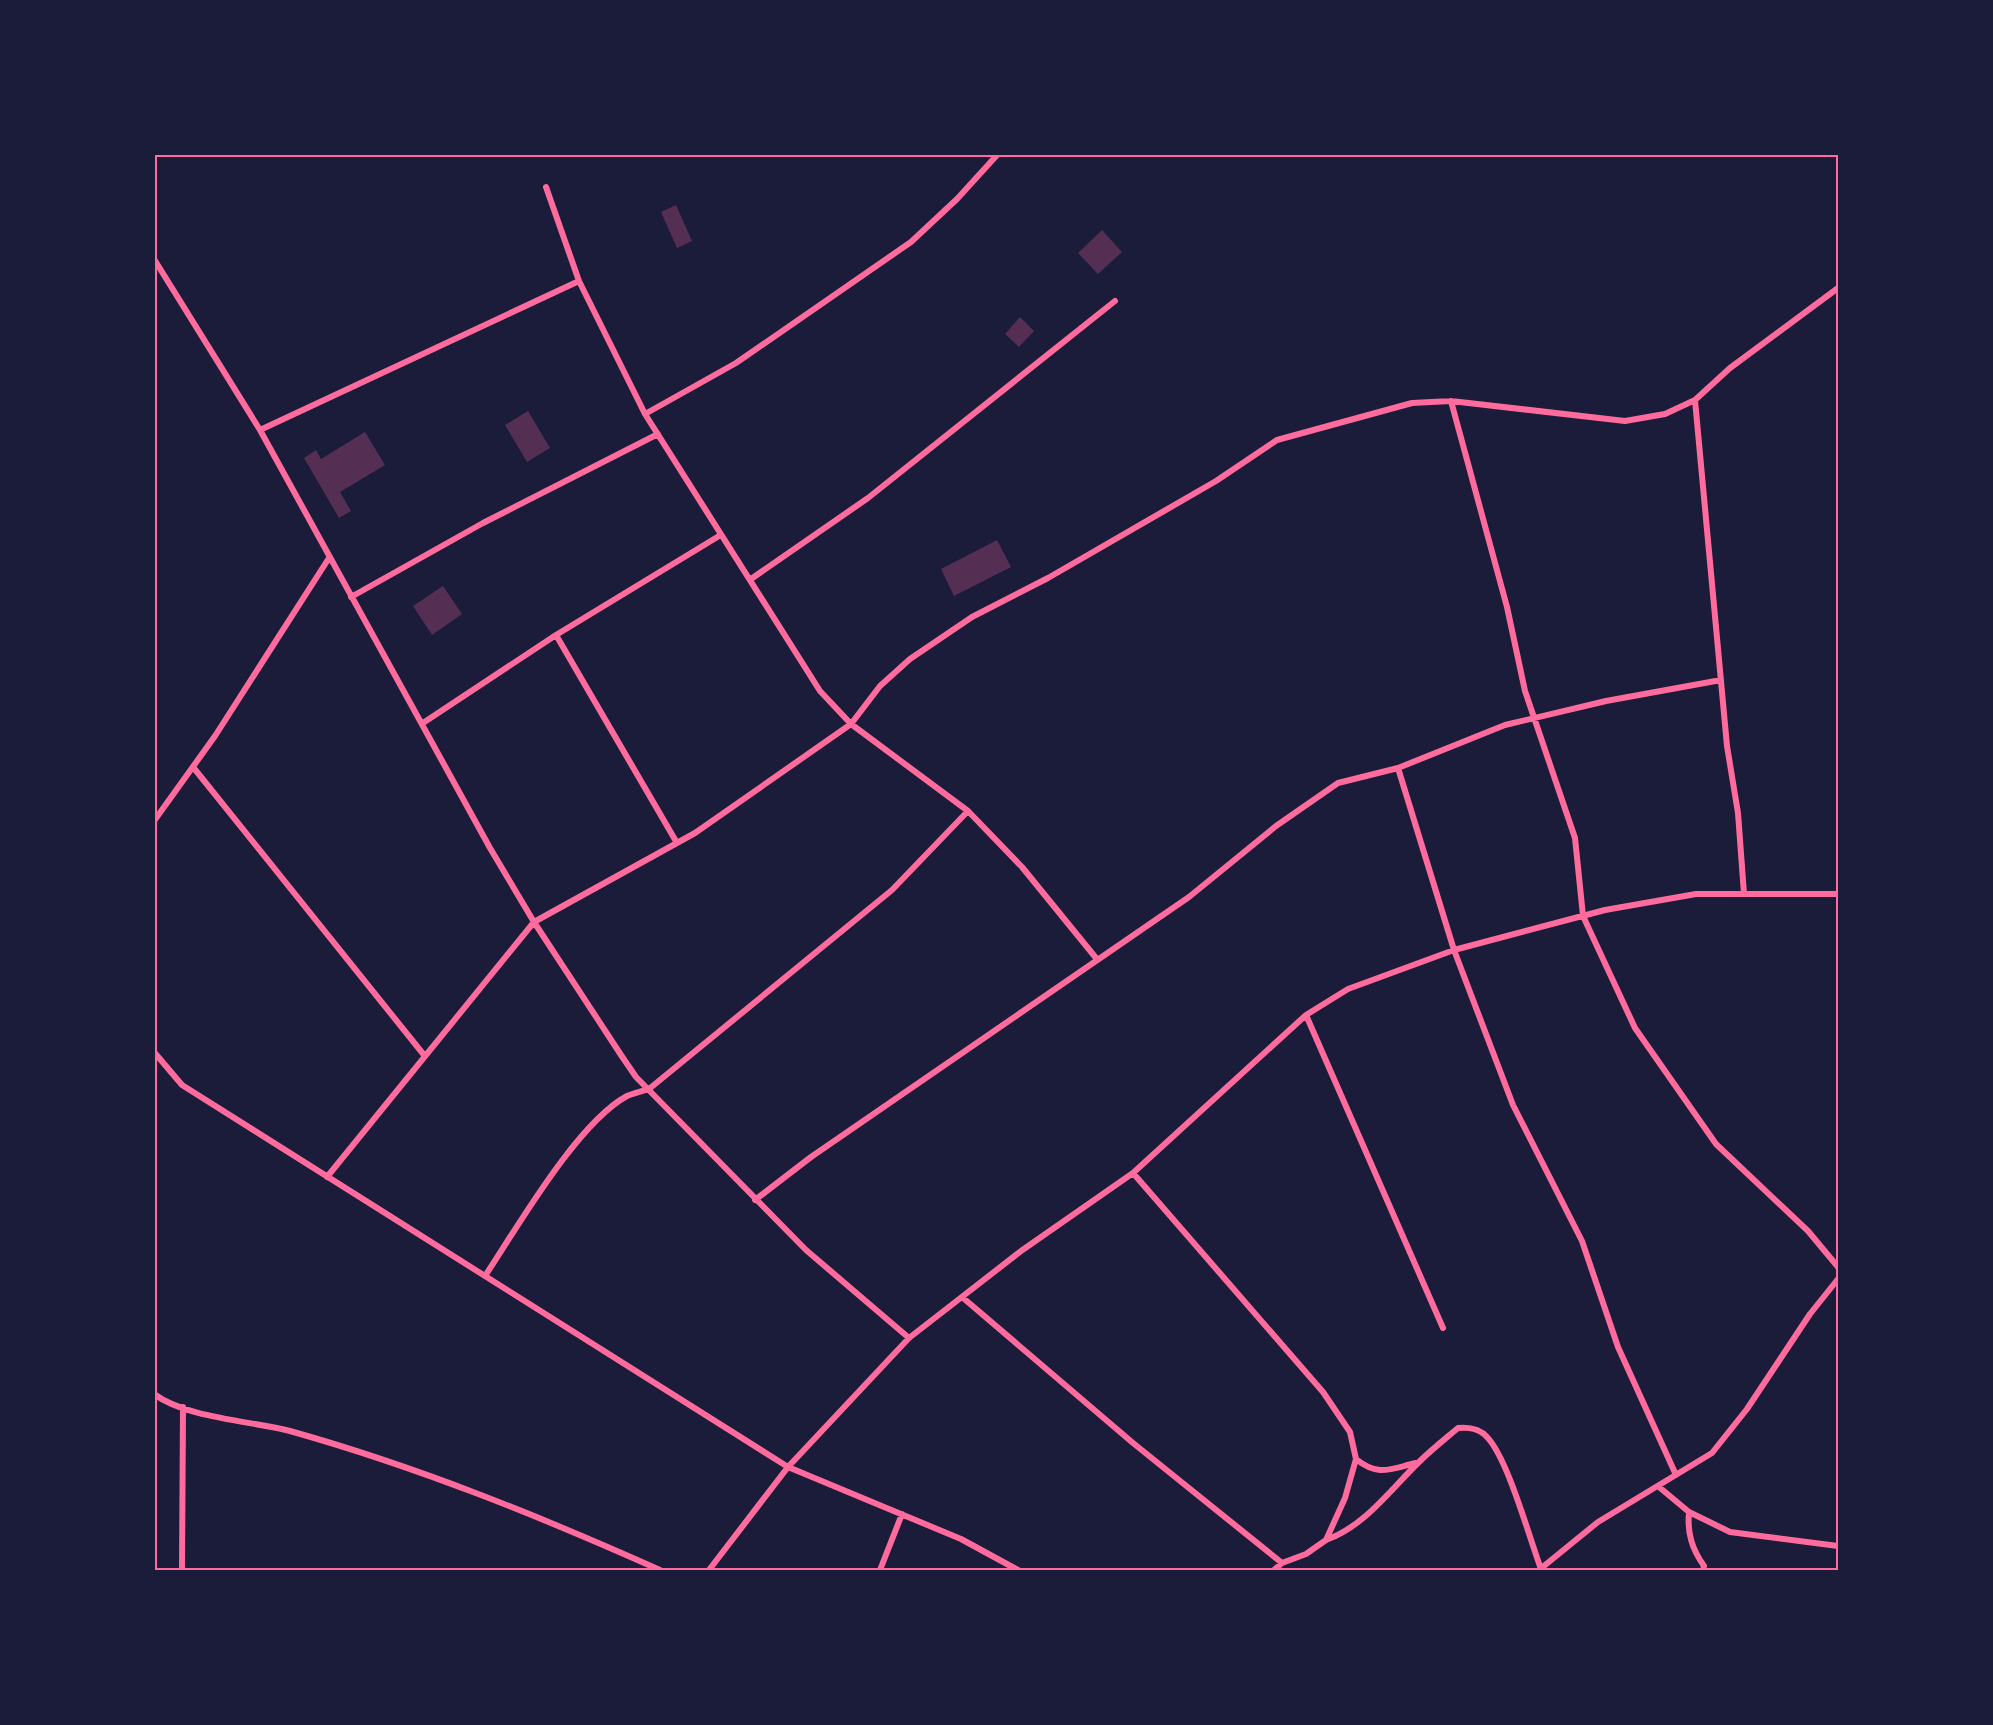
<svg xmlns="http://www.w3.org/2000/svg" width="1993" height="1725" font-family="Poppins,sans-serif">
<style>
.building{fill:#542f53}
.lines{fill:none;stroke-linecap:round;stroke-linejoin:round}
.minor{stroke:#ff6b9d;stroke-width:6}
.neatline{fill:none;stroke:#ff6b9d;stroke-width:2}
</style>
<rect width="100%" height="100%" fill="#1b1b3a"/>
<!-- building -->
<path class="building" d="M676 205 692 241 677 248 661 212Z
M1102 230 1122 252 1098 274 1078 253Z
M1020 317 1034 331 1019 347 1005 334Z
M528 411 550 448 527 462 505 425Z
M365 432 385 465 340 492 351 511 339 518 304 458 316 450 321 459Z
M997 540 1011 567 954 596 941 569Z
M443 586 462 614 432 635 413 606Z"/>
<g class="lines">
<!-- minor -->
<path class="minor" d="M546 187 579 281 645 414 820 691 851 724 968 811 1022 867 1096 958
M154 259 260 430 490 848 534 922 621 1055 636 1077 806 1250 909 1338
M1695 400 1727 746 1738 813 1744 894
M1451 401 1507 607 1525 691 1575 838 1583 916 1635 1028 1716 1144 1808 1231 1838 1267
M645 414 736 363 911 242 957 199 998 154
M260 430 579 281
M751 579 868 498 1115 301
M351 597 483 523 658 434
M556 635 677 843
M423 723 556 635 719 536
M193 767 424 1055
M1398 768 1454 950 1513 1105 1582 1241 1618 1347 1676 1475
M154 821 215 736 329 558
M1306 1015 1443 1328
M154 1052 182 1085 788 1467 961 1539 1018 1570
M1133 1173 1323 1392 1350 1432 1356 1459 1345 1498 1326 1540 1306 1554 1282 1563 1274 1570
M327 1177 534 922 695 833 851 724 880 686 910 659 972 617 1048 578 1216 481 1277 440 1412 403 1451 401 1625 421 1665 414 1695 400 1730 368 1838 288
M755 1200 811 1157 1189 897 1276 826 1338 783 1398 768 1505 725 1606 701 1721 680
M485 1276C517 1228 577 1123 627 1096 634 1093 642 1091 649 1089L892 890 968 811
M962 1297 1133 1443 1282 1563
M154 1394C186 1418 251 1421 290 1431 418 1467 539 1516 660 1570
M1356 1459C1378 1477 1390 1469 1416 1463
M1659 1487 1689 1512 1730 1532 1838 1546
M1689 1512C1687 1533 1692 1549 1704 1566L1703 1570
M1326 1540C1365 1526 1390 1490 1419 1462 1431 1450 1445 1439 1458 1428 1469 1427 1479 1428 1487 1437 1508 1459 1529 1537 1541 1569
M182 1570 183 1407
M709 1570 788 1467 909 1338 1021 1251 1133 1173 1306 1015 1348 989 1454 950 1605 910 1696 894H1838
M880 1570 902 1514
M1539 1570 1598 1522 1712 1453 1747 1409 1810 1314 1838 1279"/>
</g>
<!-- border -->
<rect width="1993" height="1725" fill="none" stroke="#1b1b3a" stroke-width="312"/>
<rect x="156" y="156" width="1681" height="1413" class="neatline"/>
</svg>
